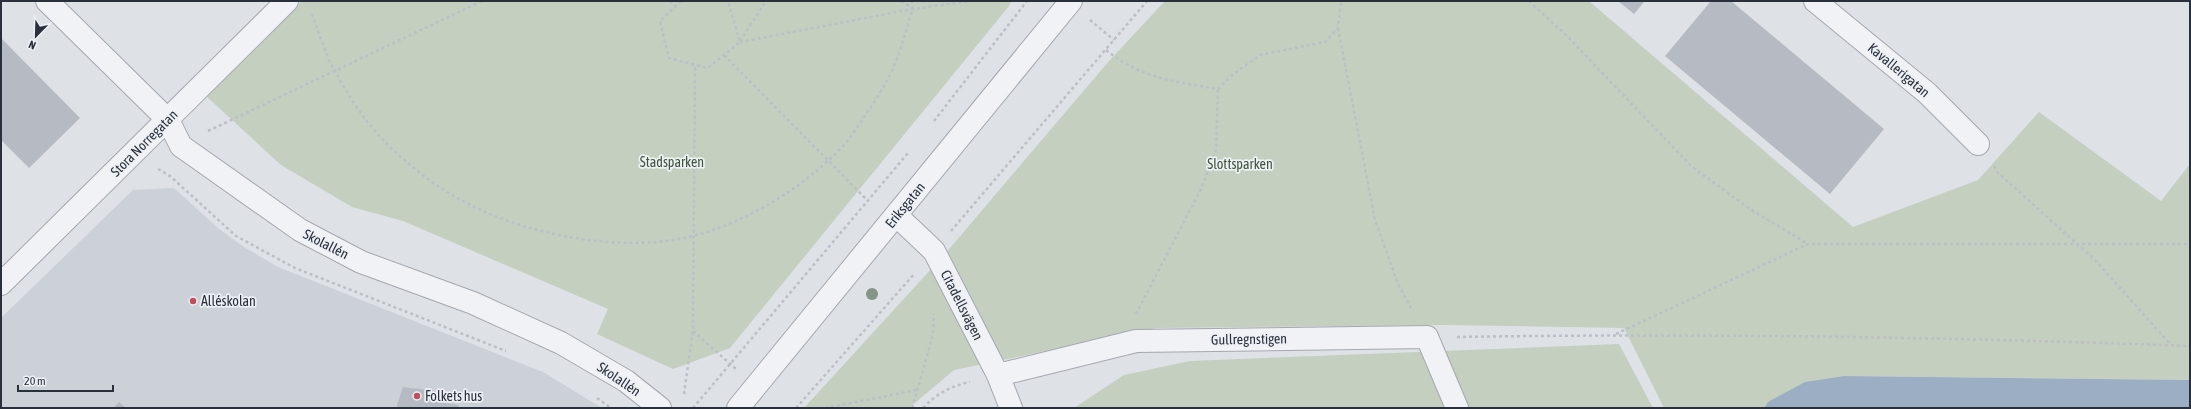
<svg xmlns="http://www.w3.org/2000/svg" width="2191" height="409" font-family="'Asap Condensed',sans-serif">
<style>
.built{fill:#ccd0d7}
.green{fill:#c4cfc0}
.water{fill:#9caec3}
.building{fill:#b6bac2}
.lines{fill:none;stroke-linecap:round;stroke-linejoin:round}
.minor-casing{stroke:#a4a8af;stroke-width:24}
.path{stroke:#bcbfc5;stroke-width:2.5;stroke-dasharray:3 3;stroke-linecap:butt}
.minor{stroke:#f0f2f5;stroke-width:22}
.tree{fill:#859486}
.poi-dot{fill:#bf4f5e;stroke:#edf0f4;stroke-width:1.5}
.labels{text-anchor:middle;stroke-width:3.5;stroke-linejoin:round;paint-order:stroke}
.street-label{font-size:14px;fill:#292f3b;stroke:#edf0f4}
.park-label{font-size:14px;fill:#3d5538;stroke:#edf0f4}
.poi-label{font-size:14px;fill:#292f3b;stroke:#edf0f4;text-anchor:start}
</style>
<rect width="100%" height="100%" fill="#dee1e6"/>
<!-- built -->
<path class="built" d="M174 188 219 229 244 247 278 267 543 372 602 408H1V318L133 190Z"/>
<!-- green -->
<path class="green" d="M302 1H1011L1009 6 730 348 673 369 597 334 608 309 403 221 352 207 281 165 205 95Z
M1165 1H1589L1853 227 1978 180 2039 112 2161 201 2190 164V380L1845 376 1768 402 1764 408H1664L1624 328 1444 325 1157 328 954 370 909 408H804L944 255 1109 61Z
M1619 344 1653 408H1074L1124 375 1190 361Z"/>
<!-- water -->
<path class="water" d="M1845 376 2190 380V408H1764L1768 402 1805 382Z"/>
<!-- building -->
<path class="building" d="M1618 1H1645L1634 14Z
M1711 1H1731L1884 129 1830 194 1665 56Z
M1 38 80 118 29 168 1 140Z
M403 387 435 391 433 401 458 405 460 408H396Z
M119 402 126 408H113Z"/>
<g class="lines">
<!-- minor casing -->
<g class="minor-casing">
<path id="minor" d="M47 1 168 120 181 146 300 230 361 262 473 303 561 343 626 381 660 408
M1815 1 1927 93 1978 144
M896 215 934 251 998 375 1011 408
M1 284 287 1
M998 375 1136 341 1427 337 1457 408
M738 408 1071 1"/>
</g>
<!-- path -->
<path class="path" d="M670 1 676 6
M681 1 660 21 669 58 708 68 740 42 728 1
M901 1 913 8
M1529 1 1566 35 1692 167 1750 209 1808 244
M312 14C319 33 325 54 335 71 349 98 369 127 390 147 411 167 434 185 459 199 523 235 622 254 693 236 750 221 806 186 846 143 852 136 857 127 862 120 873 104 884 88 892 71 901 51 906 29 913 9L912 1
M1090 20 1114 40
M1338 28 1375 220 1398 284 1412 310
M740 41 766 1
M740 42 913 9 971 1
M1106 50C1141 78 1175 82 1218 89L1232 75 1260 55 1325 42 1338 28 1341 1
M724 55 868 201
M934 121 1027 1
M208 131 482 1
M1994 166 1998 173 2095 260 2170 344
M158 169 170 176 236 236 295 268 506 351
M951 231 1147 1
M1136 314 1201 189 1216 150 1218 89
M693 331 736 369
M1616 334 1808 244H2190
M1457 337C1701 333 1946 337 2190 346
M684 394 693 330 695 65
M597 398 611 408
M693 408 908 153
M796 408 915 273
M825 408 917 390
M912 408 933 335 934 314
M923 408C936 394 951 386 970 382"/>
<!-- minor -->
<use href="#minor" class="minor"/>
</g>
<!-- trees -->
<circle class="tree" cx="872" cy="294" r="6"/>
<!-- markers -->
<g class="poi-dot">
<circle cx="193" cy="301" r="4"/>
<circle cx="417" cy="396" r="4"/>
</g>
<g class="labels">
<!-- street labels -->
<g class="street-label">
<text transform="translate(1899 70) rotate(40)" y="5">Kavallerigatan</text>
<text transform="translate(144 143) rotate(-45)" y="5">Stora Norregatan</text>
<text transform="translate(905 205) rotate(-51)" y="5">Eriksgatan</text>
<text transform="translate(326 244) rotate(27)" y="5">Skolallén</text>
<text transform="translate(962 305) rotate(63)" y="5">Citadellsvägen</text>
<text transform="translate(1249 339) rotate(-1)" y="5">Gullregnstigen</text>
<text transform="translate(619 379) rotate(34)" y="5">Skolallén</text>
</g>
<!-- park labels -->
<g class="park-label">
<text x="672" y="167">Stadsparken</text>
<text x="1240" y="169">Slottsparken</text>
</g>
<!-- poi labels -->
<g class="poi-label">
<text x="201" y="306">Alléskolan</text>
<text x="425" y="401">Folkets hus</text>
</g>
</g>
<!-- border -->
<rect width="2191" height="409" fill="none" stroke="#292f3b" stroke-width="4"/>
<!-- north arrow -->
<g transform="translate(36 36) rotate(203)" stroke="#edf0f4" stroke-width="3" paint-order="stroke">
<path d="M0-3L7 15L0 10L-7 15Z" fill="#292f3b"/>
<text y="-6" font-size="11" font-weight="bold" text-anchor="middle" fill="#292f3b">N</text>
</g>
<!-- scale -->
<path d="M18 385v6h95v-6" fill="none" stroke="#292f3b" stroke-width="2"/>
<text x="24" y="385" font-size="12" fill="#292f3b" stroke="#edf0f4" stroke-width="3" paint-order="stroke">20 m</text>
</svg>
